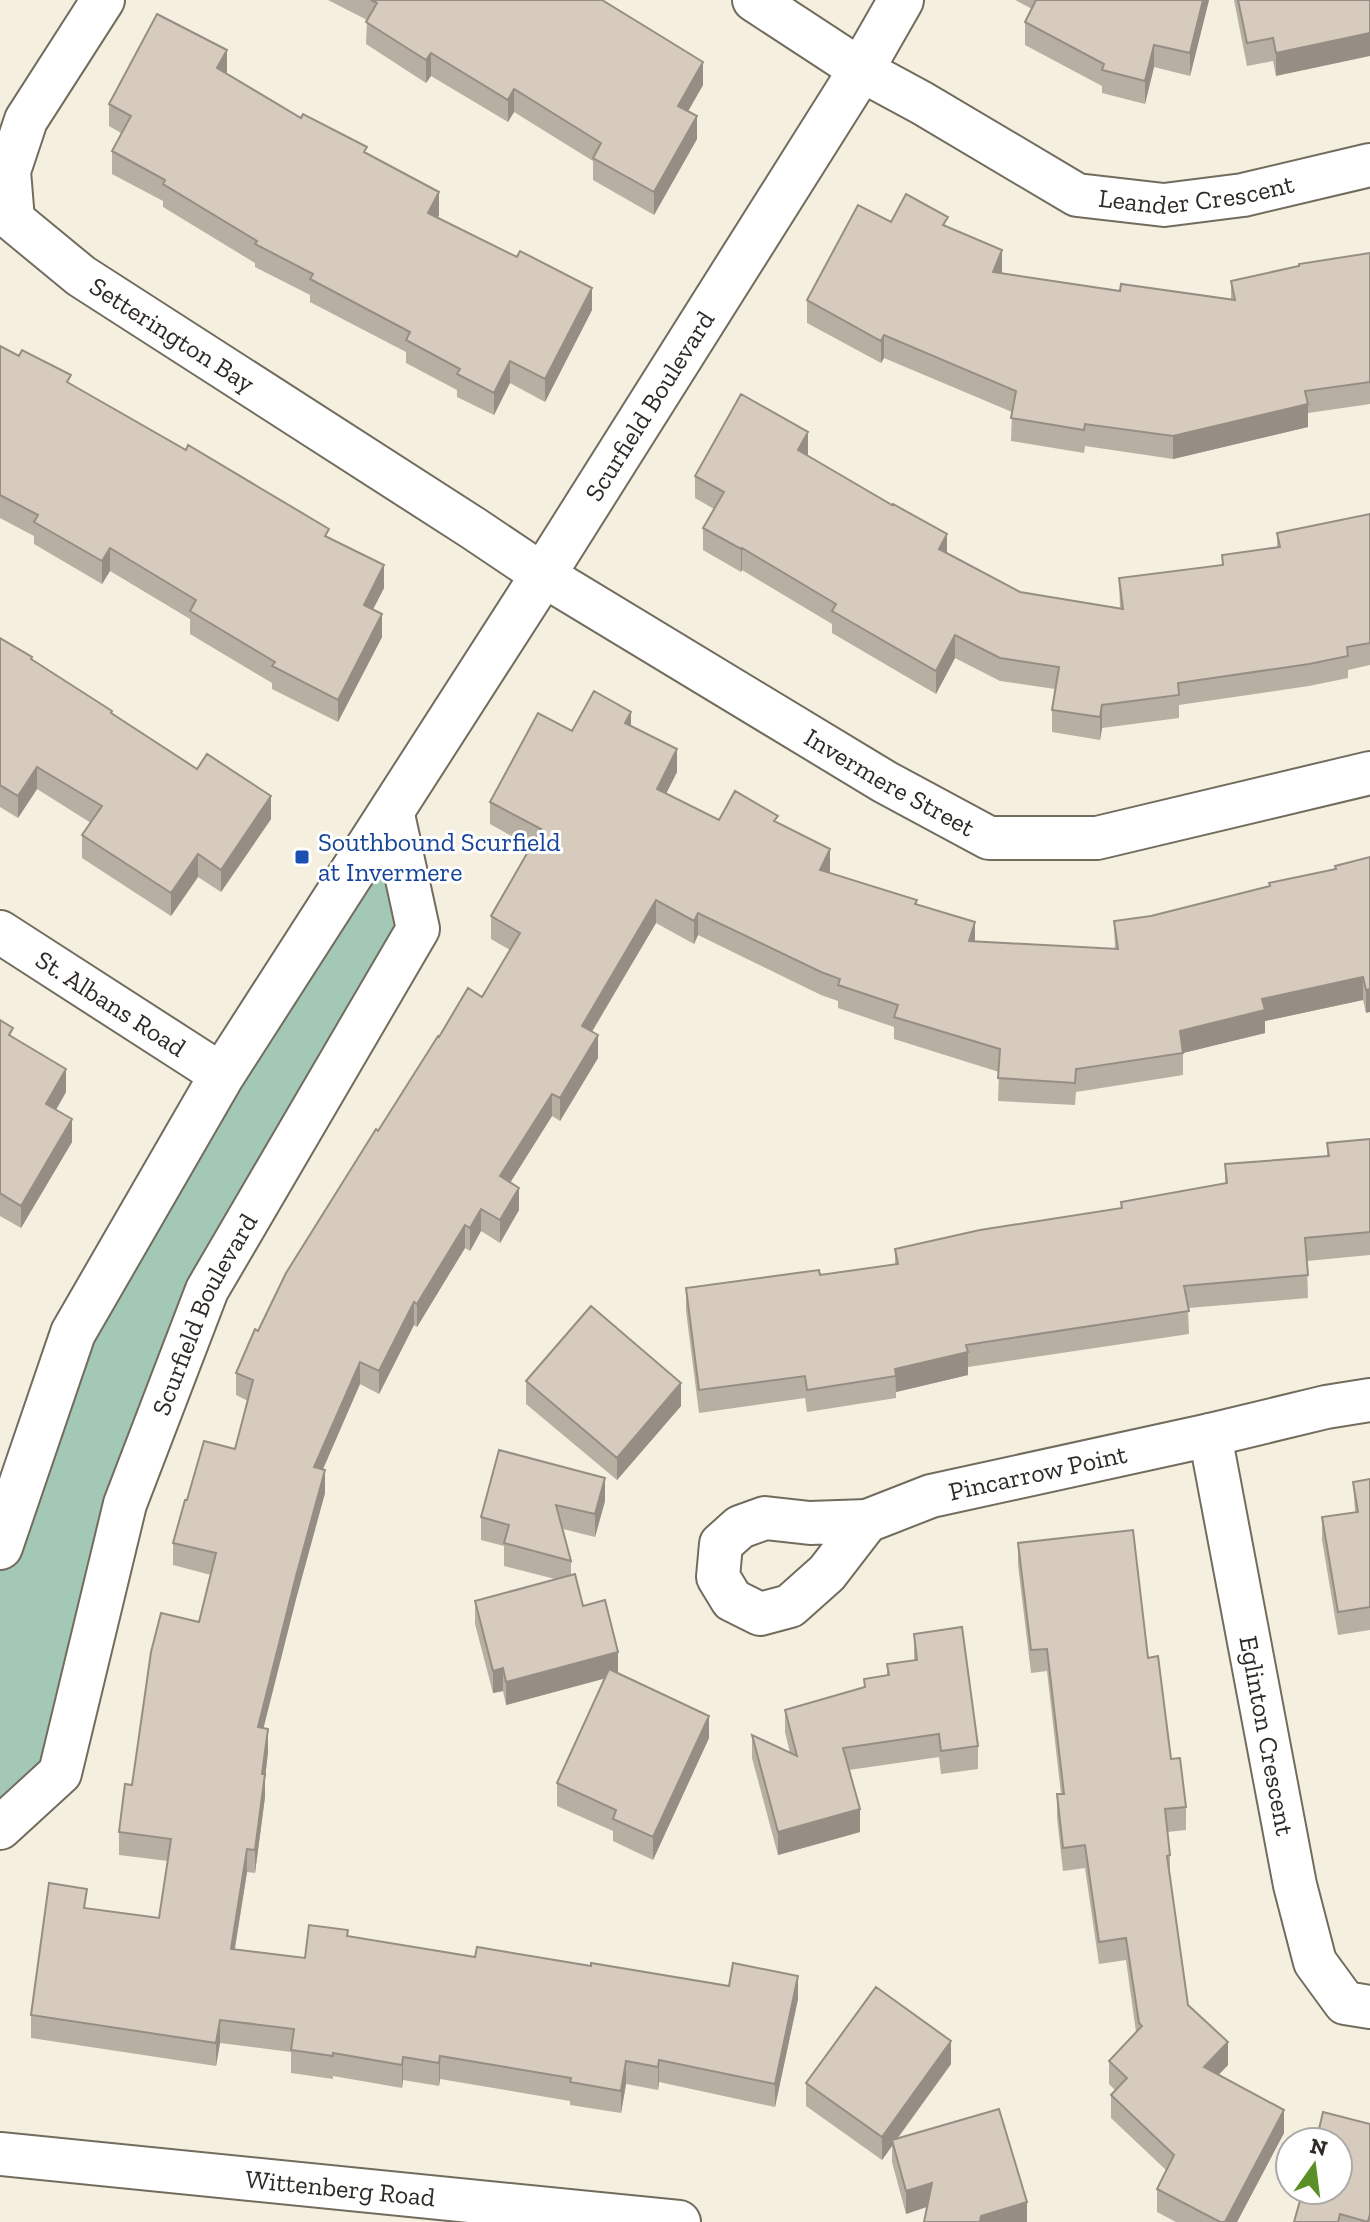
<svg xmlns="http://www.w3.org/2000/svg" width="1370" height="2222" font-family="'Zilla Slab',serif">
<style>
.green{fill:#a3c9b6}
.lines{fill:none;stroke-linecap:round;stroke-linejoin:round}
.street-casing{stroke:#716c5e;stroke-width:46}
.secondary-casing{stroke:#716c5e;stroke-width:48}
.street{stroke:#fff;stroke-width:42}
.secondary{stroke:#fff;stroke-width:44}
.wall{fill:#b8afa3}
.shaded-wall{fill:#968e84}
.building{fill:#d6cbbd;stroke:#968e84;stroke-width:2}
.transit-dot{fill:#1a4fb4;stroke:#fff;stroke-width:3}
.labels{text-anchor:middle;stroke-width:6;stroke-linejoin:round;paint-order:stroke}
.street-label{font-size:26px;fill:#2e2b25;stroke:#fff}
.transit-label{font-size:26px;fill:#164399;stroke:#fff;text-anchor:start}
</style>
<rect width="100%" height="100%" fill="#f5efdf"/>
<!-- green -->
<path class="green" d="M392 810 418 929 207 1290 60 1773 0 1828V1547L73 1333Z"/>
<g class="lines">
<!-- street casing -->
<g class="street-casing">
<g id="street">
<path id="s1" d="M103 0 26 120 9 171 13 220 81 276 473 528 543 575 885 782 989 838H1097L1370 773"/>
<path id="s2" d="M754 0 861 70 922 103 1077 195 1164 205 1243 195 1370 165"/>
<path id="s3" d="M0 932 222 1075"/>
<path id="s4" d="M1210 1435 1295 1885 1315 1962 1345 2003 1370 2007"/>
<path d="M765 1518 810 1523 867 1521 827 1573 790 1606 760 1614 732 1600 718 1577 721 1544 740 1527Z"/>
<path id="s5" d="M867 1521 931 1496 1210 1435 1326 1407 1370 1400"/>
<path id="s6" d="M0 1828 60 1773 125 1504 207 1290 418 929 392 810"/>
<path id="s7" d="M0 2154 679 2222"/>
</g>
</g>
<!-- secondary casing -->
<g class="secondary-casing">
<g id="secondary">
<path id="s8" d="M0 1547 73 1333 222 1075 543 575 861 70 901 0"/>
</g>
</g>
<!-- street -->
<use href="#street" class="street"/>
<!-- secondary -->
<use href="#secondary" class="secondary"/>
</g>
<!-- wall -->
<path class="wall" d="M328 0H602L703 85 688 111 697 139 654 215 593 180V161L514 112 508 122 431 76 426 83 366 44 367 20Z
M1015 0H1209L1190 76 1154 67 1145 104 1102 93V86L1025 45V22L1032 9Z
M1234 0H1370L1276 76 1273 61 1247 66Z
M227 73 301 118 367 154 439 215 438 218 592 310 545 402 510 383 494 415 457 397V390L406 363V352L310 302V295L255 267V263L163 207V201L112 174V151L121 133 109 126V104Z
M891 222 948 227 1002 273 1120 291 1231 299V281L1370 253V404L1308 413V427L1173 459 1085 446 1084 453 1011 441 1012 412 884 358 881 363 807 323V300Z
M0 346 71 384 329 538 384 588 373 609 382 637 338 722 272 689V683L190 634V619L110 571 102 584 34 544V536L0 518Z
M808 454V456L947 553 1020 592 1120 608 1119 578 1222 566V555L1277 547V533L1370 514V665L1348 670V678L1309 686 1179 705V718L1102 728 1100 740 1052 732V710L1055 689 1000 681 955 658 936 694 832 633V624L742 570 741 572 703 550V528L714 509 695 498V476Z
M0 638 271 819 221 892 198 877 171 916 82 858V835L91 823 37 789 18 818 0 807Z
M631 727 677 772 666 793 719 820 778 823 830 871 829 873 917 904 975 942 1115 949 1114 921 1151 916 1269 887V883L1335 869 1370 857 1366 1013 1363 1000 1265 1021V1033L1183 1053V1075L1076 1092 1075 1105 998 1101 999 1072 894 1039V1027L838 1008V1001L821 995 698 935 694 944 656 923 592 1032 598 1058 560 1121 552 1116 510 1182 519 1210 500 1243 481 1231 470 1251 465 1248 417 1327 414 1325 379 1394 360 1384 322 1470 325 1493 296 1599 263 1728 268 1752 265 1778V1797L255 1873 247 1872 235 1949 305 1958 348 1936 475 1957 798 1999 775 2107 659 2082 658 2090 626 2084 621 2113 570 2105V2101L440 2079 439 2086 403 2080 402 2088 333 2076V2079L291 2073V2052L220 2043 216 2066 31 2038V2015L87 1908 159 1918 168 1861 119 1855V1832L132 1785 199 1622 211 1575 173 1565V1543L187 1500 235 1449 248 1401 236 1395V1373L258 1331 378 1131 439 1037 482 997 510 950 491 939V916L531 847 490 824V802L572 731Z
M0 1020 13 1038 66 1092 56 1110 72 1142 21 1228 0 1216Z
M1370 1139V1255L1307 1261 1308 1298 1188 1308 1189 1334 968 1367V1375L896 1392V1398L807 1412 805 1398 699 1413 686 1311V1288L820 1275 895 1264V1249L1121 1209V1202L1225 1183V1164L1327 1156V1143Z
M526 1381 681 1406 617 1480 526 1404Z
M499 1450 605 1501 595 1537 563 1529 571 1561V1575L583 1606 618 1674 709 1738 653 1860 613 1841V1831L557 1806V1783L604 1678 506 1705 503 1691 493 1693 475 1624V1601L555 1579 504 1566V1546L481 1540V1517Z
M1370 1479V1630L1338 1635 1322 1540V1517L1355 1512 1353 1482Z
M1018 1543 1148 1658 1171 1759 1186 1807V1830L1167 1832 1170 1855V1877L1188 2005 1228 2065 1218 2075 1284 2133 1237 2222H1176L1157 2212V2189L1166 2170 1111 2118V2095L1115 2090 1109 2084V2061L1136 2032 1126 1960 1099 1964 1085 1868 1063 1871 1057 1817V1794H1061L1047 1671 1031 1673 1018 1565Z
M914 1634 978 1746V1769L941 1774 939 1757 849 1770 860 1832 778 1855 752 1758V1735L790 1753 785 1732V1710L864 1687V1679L887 1675V1664L914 1660Z
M951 2064 898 2138 1027 2222 927 2207 906 2214 892 2162V2146L882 2160 806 2106V2083Z
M1370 2124V2222H1294Z"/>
<!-- shaded-wall -->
<path class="shaded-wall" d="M1203 0H1209L1190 76V53Z
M1370 33V56L1276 76V53Z
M1154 45V67L1145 104V81Z
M227 50V73L217 68Z
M431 53V76L426 83V60Z
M703 62V85L678 129V106Z
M514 89V112L508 122V100Z
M697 116V139L654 215V192Z
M439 192V215L428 236V213Z
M1002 250V273L993 272Z
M592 288V310L545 402V379Z
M884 335V358L881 363V341Z
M510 361V383L494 415V393Z
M1308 404V427L1173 459V436Z
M808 432V454L798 473V450Z
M947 534V557L939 549Z
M110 548V571L102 584V561Z
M742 548V570L741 572V549Z
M384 565V588L364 627V605Z
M382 614V637L338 722V700Z
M955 635V658L936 694V671Z
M1102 705V728L1100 740V717Z
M631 712V734L625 723Z
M677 749V772L657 812V789Z
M37 767V789L18 818V796Z
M271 796V819L221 892V870Z
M830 849V871L820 893V870Z
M198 854V877L171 916V893Z
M656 900V923L582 1048V1026Z
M698 913V935L694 944V921Z
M975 922V944L969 941Z
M1363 977V1000L1265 1021V1033L1183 1053 1180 1031 1262 999Z
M1370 989V1012L1366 1013V990Z
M598 1035V1058L560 1121V1098Z
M66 1069V1092L46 1127V1104Z
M552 1094V1116L500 1199V1176Z
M72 1119V1142L21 1228V1206Z
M519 1188V1210L500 1243V1220Z
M481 1209V1231L470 1251V1228Z
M465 1225V1248L417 1327V1304Z
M414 1302V1325L379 1394V1371Z
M968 1352V1375L896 1392 895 1369Z
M360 1362V1384L314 1490V1467Z
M681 1383V1406L617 1480V1458Z
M325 1470V1493L296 1599 258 1750V1727L296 1576Z
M605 1478V1501L595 1537V1514Z
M618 1652V1675L506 1705V1682Z
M503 1668V1691L493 1693V1671Z
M709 1716V1738L653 1860V1837Z
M268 1729V1752L265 1778V1797L255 1873V1850L262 1774Z
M860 1809V1832L778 1855V1832Z
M247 1849V1872L231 1971V1949Z
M798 1976V1999L775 2107V2084Z
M220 2020V2043L216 2066V2043Z
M951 2041V2064L893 2144 892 2140V2146L882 2160V2137Z
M1228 2042V2065L1204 2090V2067Z
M440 2056V2079L439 2086V2063Z
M403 2057V2080L402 2088V2065Z
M659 2060V2082L658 2090V2067Z
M626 2061V2084L621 2113V2091Z
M1284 2110V2133L1237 2222H1225Z
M932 2183V2205L906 2214V2191Z
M1027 2202V2222H980L981 2216Z"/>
<!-- building -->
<path class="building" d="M371 0H602L703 62 678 106 697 116 654 192 593 158 601 143 514 89 508 100 431 53 426 60 366 22 377 3Z
M1036 0H1203L1190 53 1154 45 1145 81 1102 70 1104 64 1025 22Z
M1238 0H1370V33L1276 53 1273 38 1247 43Z
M157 14 227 50 217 68 301 118 303 114 367 147 364 152 439 192 428 213 517 257 520 251 592 288 545 379 510 361 494 393 457 374 460 369 406 340 410 332 310 279 313 274 255 244 257 241 163 184 165 180 112 151 131 116 109 104Z
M906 194 948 217 943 225 1002 250 993 272 1120 291 1121 284 1235 300 1231 281 1299 266V264L1370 253V382L1305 391 1308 404 1173 436 1085 424 1084 430 1011 418 1016 391 884 335 881 341 807 300 858 205 891 222Z
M0 346 19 356 22 350 71 375 67 382 186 450 188 445 329 529 325 536 384 565 364 605 382 614 338 700 272 666 275 662 190 611 196 600 110 548 102 561 34 522 38 515 0 495Z
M741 394 808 432 798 450 892 505 893 504 947 534 939 549 1020 592 1123 609 1119 578 1223 565 1222 555 1280 547 1277 533 1370 514V643L1347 647 1348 656 1309 664 1178 683 1179 695 1102 705 1100 717 1052 710 1059 667 1000 658 955 635 936 671 832 611 836 604 742 548 741 549 703 528 724 492 695 476Z
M0 638 32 657 31 659 112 711 111 713 197 769 207 754 271 796 221 870 198 854 171 893 82 835 102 806 37 767 18 796 0 785Z
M594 691 631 712 625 723 677 749 657 789 719 820 735 791 778 816 774 821 830 849 820 870 917 900 915 904 975 922 969 941 1118 949 1114 921 1151 916 1270 886 1269 883 1336 869 1335 866 1370 857V989L1366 990 1363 977 1262 999 1265 1010 1180 1031 1183 1053 1076 1069 1075 1083 998 1078 1000 1049 894 1017 898 1005 838 985 840 979 821 972 698 913 694 921 656 900 582 1026 598 1035 560 1098 552 1094 500 1176 519 1188 500 1220 481 1209 470 1228 465 1225 417 1304 414 1302 379 1371 360 1362 314 1467 325 1470 296 1576 258 1727 268 1729 262 1774H265L255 1850 247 1849 231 1949 305 1958 309 1925 348 1930 347 1936 475 1957 477 1947 591 1966V1963L729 1986 733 1963 798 1976 775 2084 659 2060 658 2067 626 2061 621 2091 570 2082 571 2078 440 2056 439 2063 403 2057 402 2065 333 2053V2056L291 2050 294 2029 220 2020 216 2043 31 2015 49 1883 87 1889 84 1908 159 1918 171 1839 119 1832 125 1784 132 1785 151 1652 161 1613 199 1622 216 1553 173 1543 185 1500H187L204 1441 235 1449 253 1380 236 1373 255 1329 258 1331 286 1273 376 1129 378 1131 438 1036 439 1037 468 988 482 997 520 933 491 916 541 829 490 802 538 713 572 731Z
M0 1020 13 1028 9 1035 66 1069 46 1104 72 1119 21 1206 0 1193Z
M1370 1139V1232L1305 1238 1308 1275 1184 1286 1189 1311 966 1345 968 1352 895 1369 896 1376 807 1390 805 1376 699 1390 686 1288 819 1270 820 1275 898 1264 895 1249 980 1230 1122 1208 1121 1202 1227 1183 1225 1164 1329 1156 1327 1143Z
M591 1306 681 1383 617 1458 526 1381Z
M499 1450 605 1478 595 1514 556 1505 571 1561 504 1543 509 1525 481 1517Z
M1370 1479V1607L1338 1612 1322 1517 1358 1512 1353 1482Z
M1133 1530 1148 1658 1158 1656 1171 1759 1180 1758 1186 1807 1165 1809 1170 1855 1167 1856 1188 2005 1228 2042 1204 2067 1284 2110 1225 2222H1220L1157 2189 1174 2155 1111 2095 1127 2078 1109 2061 1142 2026 1139 2023 1126 1938 1099 1942 1085 1845 1063 1848 1057 1794H1064L1047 1649 1031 1650 1018 1543Z
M575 1574 583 1606 605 1600 618 1652 506 1682 503 1668 493 1671 475 1601Z
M962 1627 978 1746 941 1751 939 1734 843 1748 860 1809 778 1832 752 1735 797 1756 785 1710 865 1687 864 1679 889 1675 887 1664 917 1660 914 1634Z
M609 1669 709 1716 653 1837 613 1819 616 1810 557 1783Z
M876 1987 951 2041 882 2137 806 2083Z
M999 2109 1027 2202 981 2216 980 2222H924L932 2183 906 2191 892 2140Z
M1323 2112 1370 2124V2214L1368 2222 1340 2214 1338 2222H1294L1303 2190H1338V2142H1316Z"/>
<!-- markers -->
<rect class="transit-dot" x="294" y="849" width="16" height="16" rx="4"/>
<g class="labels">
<!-- street labels -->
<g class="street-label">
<text dy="9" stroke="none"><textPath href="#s2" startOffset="498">Leander Crescent</textPath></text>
<text dy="9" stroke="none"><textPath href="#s1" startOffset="442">Setterington Bay</textPath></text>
<text dy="9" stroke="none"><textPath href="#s8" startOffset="1318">Scurfield Boulevard</textPath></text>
<text dy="9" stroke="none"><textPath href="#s1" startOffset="1288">Invermere Street</textPath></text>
<text dy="9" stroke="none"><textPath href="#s3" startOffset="132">St. Albans Road</textPath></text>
<text dy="9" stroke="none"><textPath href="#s6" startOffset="564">Scurfield Boulevard</textPath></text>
<text dy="9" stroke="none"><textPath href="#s5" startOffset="178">Pincarrow Point</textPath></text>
<text dy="9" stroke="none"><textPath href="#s4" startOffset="306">Eglinton Crescent</textPath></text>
<text dy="9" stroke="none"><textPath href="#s7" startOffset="342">Wittenberg Road</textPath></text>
</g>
<!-- transit labels -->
<g class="transit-label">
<text x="318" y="851">Southbound Scurfield<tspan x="318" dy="30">at Invermere</tspan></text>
</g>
</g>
<!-- north arrow -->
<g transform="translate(1314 2166) rotate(14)"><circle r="38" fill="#ffffff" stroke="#abaaa8" stroke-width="2"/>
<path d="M0-6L14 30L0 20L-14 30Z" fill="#5b8f27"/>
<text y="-12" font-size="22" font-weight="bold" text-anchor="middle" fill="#2e2b25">N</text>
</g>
</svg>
